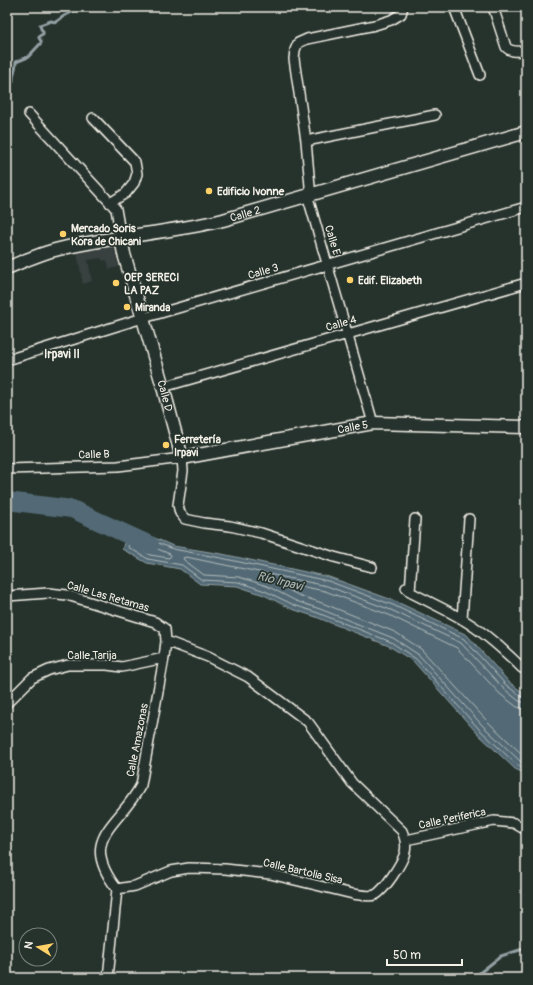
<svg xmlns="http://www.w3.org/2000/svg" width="533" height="985" font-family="Pangolin,sans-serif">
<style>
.built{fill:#374140}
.water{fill:#526a76;stroke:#93a0a4}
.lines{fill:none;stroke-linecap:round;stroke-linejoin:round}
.shore{stroke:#b3bbba;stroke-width:1}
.stream{stroke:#93a0a4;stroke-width:3}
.river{stroke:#526a76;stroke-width:18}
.minor-casing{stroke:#f4f1e8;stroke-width:12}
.secondary-casing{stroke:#f4f1e8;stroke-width:15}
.minor{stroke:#26332d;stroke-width:9}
.secondary{stroke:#26332d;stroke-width:12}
.poi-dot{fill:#ffd166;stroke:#26332d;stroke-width:1.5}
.labels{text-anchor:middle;stroke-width:3.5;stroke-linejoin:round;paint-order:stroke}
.poi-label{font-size:11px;font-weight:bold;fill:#f4f1e8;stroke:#26332d;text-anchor:start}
.street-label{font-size:11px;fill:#f4f1e8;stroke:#26332d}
.neighbourhood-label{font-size:12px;font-weight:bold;fill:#f4f1e8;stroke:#26332d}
.water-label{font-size:12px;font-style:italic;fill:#b3bbba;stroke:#26332d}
</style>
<rect width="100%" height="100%" fill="#26332d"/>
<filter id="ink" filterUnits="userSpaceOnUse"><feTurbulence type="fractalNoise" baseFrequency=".025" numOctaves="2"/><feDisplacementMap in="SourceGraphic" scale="8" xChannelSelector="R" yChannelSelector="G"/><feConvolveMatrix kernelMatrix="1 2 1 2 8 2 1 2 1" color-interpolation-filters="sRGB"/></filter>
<g filter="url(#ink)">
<!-- built -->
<path class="built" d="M110 245 114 248 119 267 109 269 107 260 103 261 101 258 88 260 92 281 83 284 77 253Z"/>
<!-- water -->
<path class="water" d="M130 527 173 546 222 554 329 577 395 601 467 635 509 682 526 695V774L515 769 476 732 413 661 389 646 316 617 292 609 264 595 237 586 200 584 180 569 147 563 122 549Z"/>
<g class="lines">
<!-- shore -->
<path class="shore" d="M135 540 170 554 171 556 169 558 150 555 134 545Z
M526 697H522L506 685 464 639 393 605 328 581 221 558 173 549 134 533 132 534 128 547 148 559 182 565 202 580 238 582 265 591 294 605 318 613 391 642 416 659 479 729 517 765 526 770
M526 703 519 701 503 688 461 643 391 610 327 586 186 557 183 558 184 560 204 575 239 577 267 586 296 601 320 609 393 638 419 655 482 725 520 761 526 764
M526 709 517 707 500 694 457 648 389 615 325 591 280 582 278 583 279 585 298 595 322 603 395 632 421 649 487 721 526 758"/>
<!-- stream -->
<path class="stream" d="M7 90 8 85 13 81C12 76 16 69 16 62L28 57 41 43V41L39 38V36L43 34V31L41 29 40 25 51 21 56 22 64 16 72 12 75 7
M469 978 477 975 501 956 526 948"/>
<!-- river -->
<path class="river" d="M7 501 72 509 150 545"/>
<!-- minor casing -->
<g class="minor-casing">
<path id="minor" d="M454 7 480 75
M493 7 506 47C511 53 519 51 526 51
M29 114 116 209 121 238
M93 118 135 162 137 174 134 183 126 193 110 203
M306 141 435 115
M7 360 133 321 526 207
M163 387 526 283
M373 423 309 201 310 186 306 141 294 59 295 50 298 43 307 39 375 25 391 20 401 14 403 7
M7 469 118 466 182 458 183 471 178 505 180 513 185 519 204 523 230 526 261 533 334 557 372 567
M406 588 410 592C427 601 445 609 462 619 484 632 504 650 522 668L526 666
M410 592 415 519
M7 596 48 593 67 595 155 622 165 629 166 641 164 658 141 785C119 827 77 837 117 889L108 978
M462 619 469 519
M7 703 32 678 49 670 68 665H107L122 667 164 658
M406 840 494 821 514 823 526 830
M117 889 135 886 171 871 189 868 225 869 270 874 353 894C360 895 369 897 375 895 384 891 403 862 405 852 407 844 405 838 402 831L352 783 308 722 248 677 208 657 166 641"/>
</g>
<!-- secondary casing -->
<g class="secondary-casing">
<g id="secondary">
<path id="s1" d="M121 238 124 254 163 387 182 458 373 423 526 427"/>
<path id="s2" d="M7 268C24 261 41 253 59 249 113 236 169 233 223 220L526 132"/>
</g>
</g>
<!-- minor -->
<use href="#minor" class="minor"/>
<!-- secondary -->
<use href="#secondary" class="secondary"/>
</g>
</g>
<!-- markers -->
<g class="poi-dot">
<circle cx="209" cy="191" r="4"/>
<circle cx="63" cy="234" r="4"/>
<circle cx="350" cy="280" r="4"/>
<circle cx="116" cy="283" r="4"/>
<circle cx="127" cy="307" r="4"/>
<circle cx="166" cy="445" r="4"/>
</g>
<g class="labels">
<!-- poi labels -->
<g class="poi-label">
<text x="217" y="195">Edificio Ivonne</text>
<text x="71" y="232">Mercado Soris<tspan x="71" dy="13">Kora de Chicani</tspan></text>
<text x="124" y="281">OEP SERECI<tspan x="124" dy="13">LA PAZ</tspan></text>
<text x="358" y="284">Edif. Elizabeth</text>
<text x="135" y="311">Miranda</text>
<text x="174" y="443">Ferretería<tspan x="174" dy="13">Irpavi</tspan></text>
</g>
<!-- street labels -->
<g class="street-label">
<text dy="4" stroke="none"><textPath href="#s2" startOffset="245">Calle 2</textPath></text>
<text transform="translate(333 240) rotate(73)" y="4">Calle E</text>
<text transform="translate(263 271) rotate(-16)" y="4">Calle 3</text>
<text transform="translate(341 323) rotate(-16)" y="4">Calle 4</text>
<text dy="4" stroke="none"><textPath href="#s1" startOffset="164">Calle D</textPath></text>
<text dy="4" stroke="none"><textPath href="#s1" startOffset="402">Calle 5</textPath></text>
<text transform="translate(94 454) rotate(-2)" y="4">Calle B</text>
<text transform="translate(108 596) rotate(16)" y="4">Calle Las Retamas</text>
<text x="92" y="659">Calle Tarija</text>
<text transform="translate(137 740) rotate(-79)" y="4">Calle Amazonas</text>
<text transform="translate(452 818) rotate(-12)" y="4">Calle Periferica</text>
<text transform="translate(303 871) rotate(13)" y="4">Calle Bartolia Sisa</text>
</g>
<!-- neighbourhood labels -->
<g class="neighbourhood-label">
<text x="62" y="358">Irpavi II</text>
</g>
<!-- water labels -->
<g class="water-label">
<text transform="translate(280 581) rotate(14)" y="4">Río Irpavi</text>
</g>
</g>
<!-- margin -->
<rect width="533" height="985" fill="none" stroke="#26332d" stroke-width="24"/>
<rect x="12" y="12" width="509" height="961" fill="none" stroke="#f4f1e8" stroke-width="1.5" filter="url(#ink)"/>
<!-- north arrow -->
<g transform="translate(38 947) rotate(281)"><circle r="19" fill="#26332d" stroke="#787f78"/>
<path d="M0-3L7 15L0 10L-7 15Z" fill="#ffd166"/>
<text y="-6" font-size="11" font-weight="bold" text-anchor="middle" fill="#f4f1e8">N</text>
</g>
<!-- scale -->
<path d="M387 959v6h75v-6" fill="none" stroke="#f4f1e8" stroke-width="2"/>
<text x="393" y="959" font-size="12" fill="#f4f1e8" stroke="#26332d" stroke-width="3" paint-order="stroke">50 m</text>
</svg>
